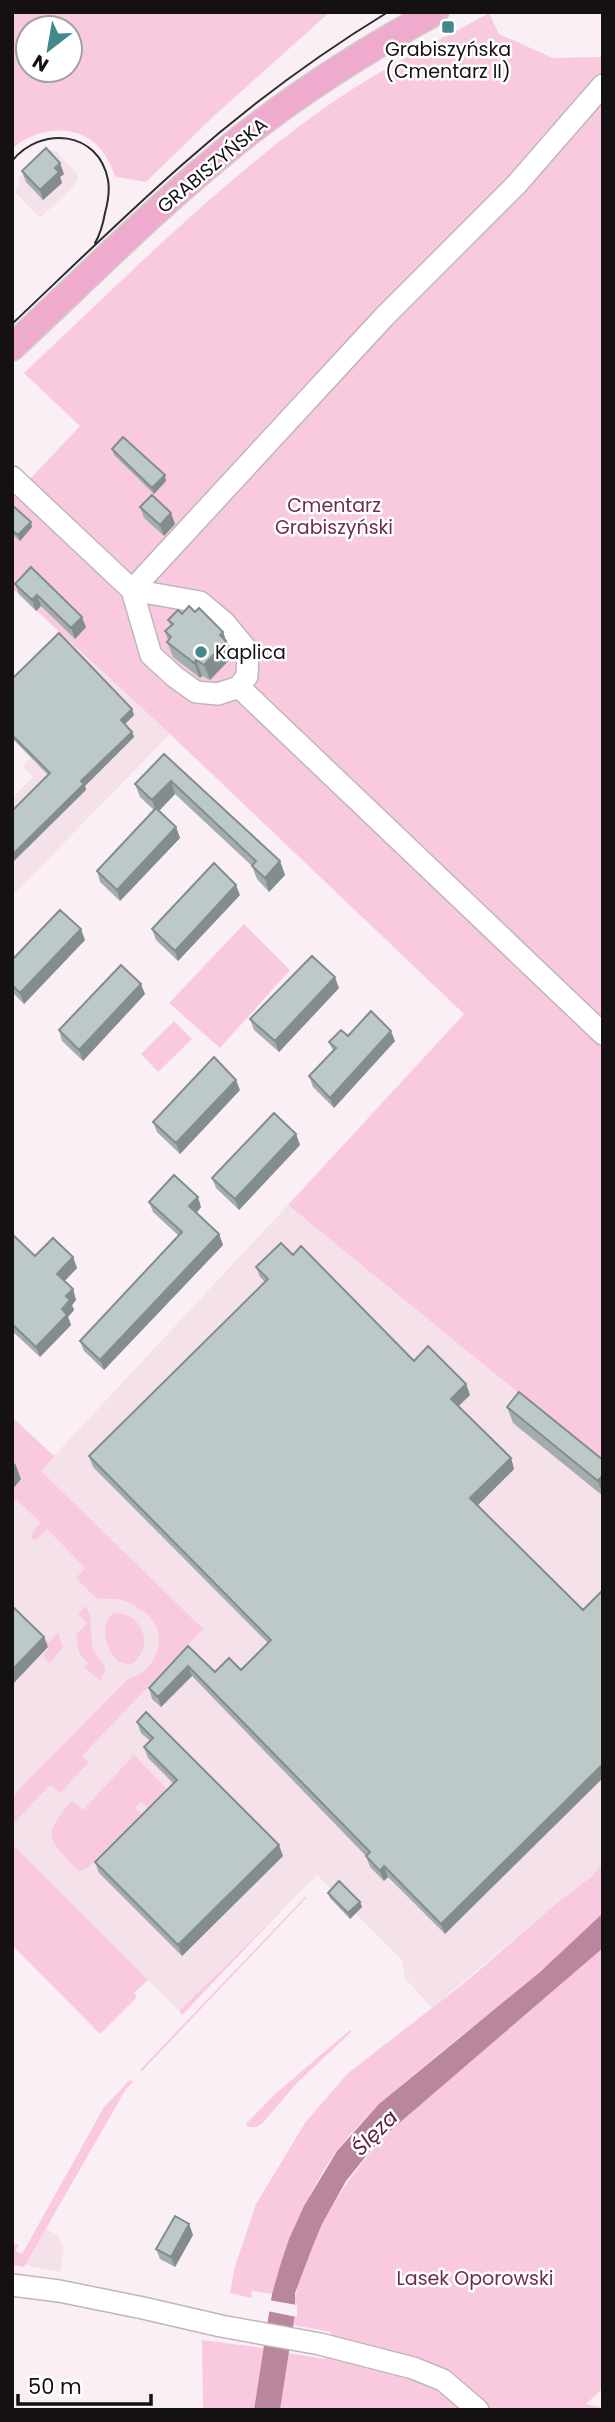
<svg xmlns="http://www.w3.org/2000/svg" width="615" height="2422" font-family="Poppins,sans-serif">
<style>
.built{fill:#f4e1e9}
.green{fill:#f9cadf;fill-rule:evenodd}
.water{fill:#ba869e}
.pier{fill:#faeff4}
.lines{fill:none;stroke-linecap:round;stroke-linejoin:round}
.minor-casing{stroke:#c0b6ba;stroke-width:24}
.major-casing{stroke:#d0cfd0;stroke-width:29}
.minor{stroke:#fff;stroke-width:21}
.major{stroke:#efabce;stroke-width:26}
.tram{stroke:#302b2d;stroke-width:2}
.wall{fill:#a3adad}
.shaded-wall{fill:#848d8d}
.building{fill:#bdc9c9;stroke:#848d8d;stroke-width:2}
.poi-dot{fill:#41898b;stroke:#fff;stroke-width:2.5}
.labels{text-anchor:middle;stroke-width:5;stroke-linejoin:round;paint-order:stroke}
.poi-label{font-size:19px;fill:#151112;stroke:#fff}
.street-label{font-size:19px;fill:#151112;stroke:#fff}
.park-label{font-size:19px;fill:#6c2c4e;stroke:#fff}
.water-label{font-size:21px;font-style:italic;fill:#5d1e40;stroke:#fff}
</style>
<rect width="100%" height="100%" fill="#faeff4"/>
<!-- built -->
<path class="built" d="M51 150 57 152 77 174 78 179 74 186 40 218 15 192 17 189 20 176Z
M60 633 170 734 12 896V798L33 777 23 766 31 758 12 739V672L17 676Z
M288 1205 603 1462V1864L591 1877 559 1901 432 2008 405 1978 402 1960 317 1875 179 2011 12 1844V1417L54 1456Z
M45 2228 58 2236 64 2248 60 2272 24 2265Z"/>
<!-- green -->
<path class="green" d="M12 12H330L216 114 146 182 116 177C112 169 108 159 103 152 81 122 37 126 12 149ZM28 28H70V70H28Z
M489 13 499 34 553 58 600 57 603 54V1462L288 1205 464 1014 170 734 12 588V498L80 426 24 373C122 281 217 184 327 106 378 70 434 43 489 13Z
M244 924 290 970 220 1048 169 1003Z
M174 1021 192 1039 158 1072 141 1054Z
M12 1417 54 1456 41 1471 203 1629 82 1756 89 1762 60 1793 50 1785 12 1825V1799L22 1786 128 1679C158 1671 172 1631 143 1611 136 1606 127 1601 118 1599 110 1598 104 1600 96 1598L76 1578 85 1568 47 1529 36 1540 32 1539 31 1534 41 1523 16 1499 12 1503Z
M85 1606 90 1614 92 1648 106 1669 100 1681 84 1667 88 1663 79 1653 76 1635 87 1623 78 1614Z
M12 1607 49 1642 58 1633 63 1647 50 1663 43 1656 49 1648 12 1612Z
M114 1613C144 1613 156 1648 130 1665L119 1662C106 1649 97 1627 114 1613Z
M134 1755 174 1796 155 1815 141 1802 135 1808 141 1814 86 1869 79 1871C49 1840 40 1836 72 1801L83 1810Z
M12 1844 148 1980 134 1993 137 1997 100 2034 12 1945Z
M603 1864V1913C554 1963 500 2005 446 2048 408 2080 369 2110 338 2149 312 2183 283 2252 272 2294L252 2291 251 2298 230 2293 235 2266 256 2204 305 2123 347 2074 468 1980 559 1901 591 1877Z
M305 1897H307L142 2071 140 2070Z
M288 1904 182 2015 179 2011Z
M603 1948V2388L586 2404 603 2408V2410H280L289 2353 325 2359 331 2332 293 2325C291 2259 345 2177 390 2131Z
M350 2030 351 2032 295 2085 262 2124 255 2127H248L246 2124 275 2094Z
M130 2080 133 2082 126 2089 24 2267 12 2265V2245L19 2244 15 2251 22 2254 104 2107Z
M202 2340 264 2348 254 2410H203Z"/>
<!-- water -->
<path class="water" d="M603 1913V1948L390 2131 371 2150 346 2181 322 2224 312 2248 295 2293V2314L280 2410H254L272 2294 280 2266 289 2239 304 2206 337 2151 379 2104 540 1972Z"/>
<!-- pier -->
<path class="pier" d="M268 2300 297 2305V2317L267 2311Z"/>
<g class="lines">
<!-- minor casing -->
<g class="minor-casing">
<path id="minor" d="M12 477 132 590 151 655 175 677 196 692 218 694 239 687 247 676 248 651 224 622 200 602 132 590
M132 590 384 317 516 185 603 85
M239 687 603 1034
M12 2285 59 2291 143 2308 221 2326 320 2344 413 2368 443 2380 478 2410"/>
</g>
<!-- major casing -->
<g class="major-casing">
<path id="major" d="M12 347C82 282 149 214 223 153 288 99 360 53 435 12"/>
</g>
<!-- minor -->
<use href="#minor" class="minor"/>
<!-- major -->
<use href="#major" class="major"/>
<!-- tram -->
<path class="tram" d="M12 161C41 125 99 131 108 180 110 191 108 202 105 213 103 224 101 233 95 243
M12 324C69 270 125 215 183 164 246 108 316 56 388 12"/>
</g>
<!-- wall -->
<path class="wall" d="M22 171 64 174 60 177 62 183 43 200 26 182Z
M112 449 166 481 154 494 114 455Z
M12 505 32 527 20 541 12 534Z
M140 507 175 524 164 536 144 518Z
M31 567 86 627 75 639 41 606 36 611 19 594 15 584Z
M195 612 223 632 232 657 210 680 202 676 200 678 173 657 167 642 168 640 165 631 171 626 168 620 182 614Z
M12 677 132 709 134 715 125 724 132 732 134 737 85 786 86 790 48 775 12 738Z
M164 754 280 861 285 875 269 892 257 879 252 866 175 794 159 811 176 827 180 838 120 901 100 882 97 871 154 810 140 797 135 784Z
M240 895 178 961 156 940 152 929Z
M85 940 24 1004 12 992V960Z
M339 988 279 1052 254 1030 250 1019Z
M145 994 83 1061 62 1041 59 1030Z
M395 1041 334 1108 313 1087 309 1076 333 1051 329 1042Z
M240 1090 180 1154 157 1132 153 1122Z
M296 1134 300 1145 239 1210 216 1188 212 1178Z
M149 1202 201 1207 197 1213 219 1234 223 1245 104 1370 84 1351 80 1341 179 1236 153 1212Z
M12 1234 35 1256 73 1257 77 1268 64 1281 73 1289 76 1300 72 1305 74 1310 68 1317 71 1325 40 1357 12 1331Z
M293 1255 414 1361 466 1384 470 1395 459 1406 511 1458 514 1469 478 1505 445 1934 388 1877 384 1881 370 1867 366 1856 192 1676 161 1707 152 1699 149 1688 188 1646 215 1672 241 1670 268 1643 93 1467 89 1456 265 1282 260 1277 256 1267Z
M507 1407 603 1460V1496L513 1423Z
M137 1722 283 1856 182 1956 99 1873 95 1862 174 1784 148 1758 144 1747 150 1741 141 1733Z
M328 1893 360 1902 362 1907 350 1919 330 1898Z
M189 2224 193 2235 175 2267 160 2259 156 2249Z"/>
<!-- shaded-wall -->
<path class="shaded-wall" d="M60 163 64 174 60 177 62 183 43 200 40 190 55 168Z
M165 475 166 481 154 494 152 488Z
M171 513 175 524 164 536 160 525Z
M31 522 32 527 20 541 18 535Z
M37 595 41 606 36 611 32 600Z
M82 617 86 627 75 639 71 628Z
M223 632 232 657 210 680 204 665 220 635Z
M196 660 202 676 200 678 194 663Z
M132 709 134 715 123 726 121 720Z
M132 732 134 737 85 786 86 790 12 863V855L81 781Z
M171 781 175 794 157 813 152 800Z
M176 827 180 838 120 901 117 890Z
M280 861 285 875 269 892 265 878Z
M236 885 240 895 178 961 175 951Z
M81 929 85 940 24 1004 20 993Z
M335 977 339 988 279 1052 275 1041Z
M141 984 145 994 83 1061 79 1050Z
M391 1031 395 1041 334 1108 330 1098Z
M236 1080 240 1090 180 1154 176 1143Z
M296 1134 300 1145 239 1210 235 1199Z
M198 1197 201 1207 193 1216 189 1206Z
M219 1234 223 1245 104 1370 100 1360Z
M73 1257 77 1268 61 1285 57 1274Z
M73 1289 76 1300 72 1305 74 1310 68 1317 71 1325 40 1357 36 1347 66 1296Z
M466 1384 470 1395 455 1409 451 1399Z
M511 1458 514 1469 474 1509 470 1498Z
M15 1463 21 1479 12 1490V1468Z
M603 1475V1495L598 1481Z
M44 1637 48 1647 12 1685V1670Z
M188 1666 192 1676 161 1707 158 1697Z
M603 1764V1778L445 1934 441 1924Z
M279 1845 283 1856 182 1956 178 1945Z
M384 1866 388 1877 384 1881 380 1871Z
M360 1902 362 1907 350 1919 348 1913Z
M189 2224 193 2235 175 2267 171 2257Z"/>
<!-- building -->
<path class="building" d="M46 148 60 163 55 168 59 172 40 190 22 171Z
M123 437 165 475 152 488 112 449Z
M152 495 171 513 160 525 140 507Z
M12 505 31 522 18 535 12 530Z
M31 567 82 617 71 628 37 595 32 600 15 584Z
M189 606 195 612 199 608 223 632 220 635 226 641 204 665 196 660 194 663 167 642 171 637 165 631 173 624 168 620 178 610 182 614Z
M59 633 132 709 121 720 132 732 81 781 84 784 12 855V811L50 773 12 735V677L13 678Z
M164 754 280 861 265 878 252 866 256 861 171 781 152 800 135 784Z
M156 808 176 827 117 890 97 871Z
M214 863 236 885 175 951 152 929Z
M60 910 81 929 20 993 12 985V960Z
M312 956 335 977 275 1041 250 1019Z
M121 965 141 984 79 1050 59 1030Z
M371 1011 391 1031 330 1098 309 1076 336 1048 329 1042 341 1030 348 1036Z
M214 1057 236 1080 176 1143 153 1122Z
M274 1113 296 1134 235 1199 212 1178Z
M174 1175 198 1197 189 1206 219 1234 100 1360 80 1341 182 1232 149 1202Z
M12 1234 35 1256 53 1238 73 1257 57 1274 73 1289 66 1296 70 1300 62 1309 67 1315 36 1347 12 1324Z
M281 1243 293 1255 301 1246 414 1361 428 1346 466 1384 451 1399 511 1458 470 1498 583 1610 603 1590V1764L441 1924 384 1866 380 1871 366 1856 370 1852 188 1666 158 1697 149 1688 188 1646 215 1672 229 1658 241 1670 271 1640 89 1456 268 1279 256 1267Z
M519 1392 603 1460V1475L598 1481 507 1407Z
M12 1606 44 1637 12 1670Z
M146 1712 279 1845 178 1945 95 1862 177 1780 144 1747 153 1738 137 1722Z
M339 1881 360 1902 348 1913 328 1893Z
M175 2216 189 2224 171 2257 156 2249Z"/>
<!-- markers -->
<g class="poi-dot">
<rect x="441" y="20" width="14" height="14" rx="3.5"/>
<circle cx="201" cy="652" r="7"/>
</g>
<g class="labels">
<!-- poi labels -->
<g class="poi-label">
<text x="448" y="56">Grabiszyńska<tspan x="448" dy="22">(Cmentarz II)</tspan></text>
<text x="215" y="659" text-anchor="start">Kaplica</text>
</g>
<!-- street labels -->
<g class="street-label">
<text transform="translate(212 165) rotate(-40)" y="7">GRABISZYŃSKA</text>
</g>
<!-- park labels -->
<g class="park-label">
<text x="334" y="512">Cmentarz<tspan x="334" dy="22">Grabiszyński</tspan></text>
<text x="475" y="2285">Lasek Oporowski</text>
</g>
<!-- water labels -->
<g class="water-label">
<text transform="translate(375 2133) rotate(-45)" y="7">Ślęza</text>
</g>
</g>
<!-- border -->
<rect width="615" height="2422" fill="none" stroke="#151112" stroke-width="28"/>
<!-- north arrow -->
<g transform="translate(49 49) rotate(211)"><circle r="33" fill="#ffffff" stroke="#a1a0a0" stroke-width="2"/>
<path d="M0-5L12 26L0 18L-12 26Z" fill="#41898b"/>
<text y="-10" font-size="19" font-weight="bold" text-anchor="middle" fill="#151112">N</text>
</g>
<!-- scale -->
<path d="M18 2394v10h133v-10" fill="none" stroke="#151112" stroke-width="3.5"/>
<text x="28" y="2394" font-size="21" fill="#151112" stroke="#ffffff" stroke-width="5" paint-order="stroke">50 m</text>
</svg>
